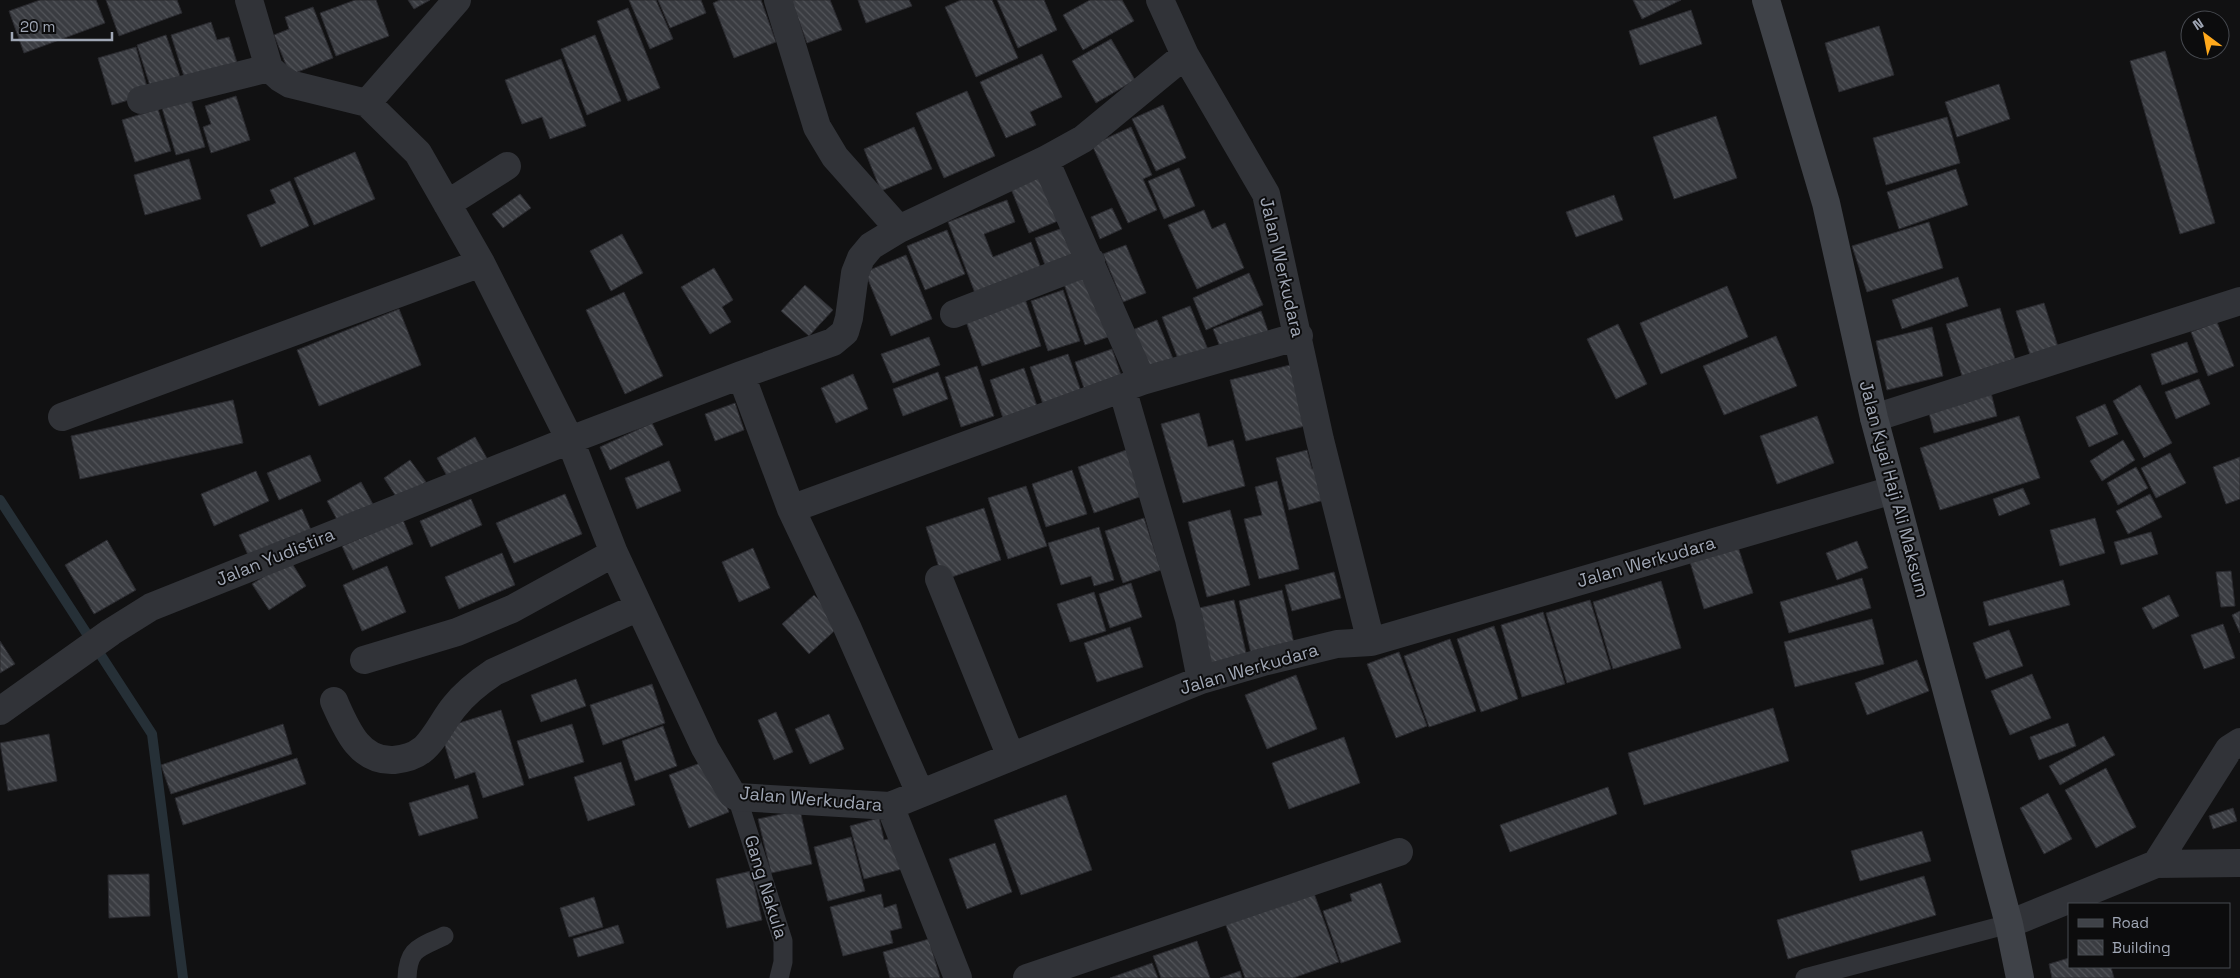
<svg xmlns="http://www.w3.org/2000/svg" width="2240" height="978" font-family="'Space Grotesk',sans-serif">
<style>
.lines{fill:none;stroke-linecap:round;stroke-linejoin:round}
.stream{stroke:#263037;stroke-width:10}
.building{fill:url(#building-back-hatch);stroke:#2a2a2f}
.lane{stroke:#313338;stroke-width:19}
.street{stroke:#313338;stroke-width:28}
.secondary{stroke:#3f4248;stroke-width:28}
.labels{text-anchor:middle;stroke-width:4;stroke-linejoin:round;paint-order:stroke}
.street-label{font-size:18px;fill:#a0a7b5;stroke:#0c0c0d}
</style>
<defs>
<pattern id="building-back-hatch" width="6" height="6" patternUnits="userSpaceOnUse" patternTransform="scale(1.25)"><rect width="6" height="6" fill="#3a3c41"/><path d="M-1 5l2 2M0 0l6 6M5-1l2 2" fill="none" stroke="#53555a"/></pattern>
</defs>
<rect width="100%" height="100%" fill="#111112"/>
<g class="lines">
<!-- stream -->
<path class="stream" d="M0 500 152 734 183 978"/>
</g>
<!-- building -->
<path class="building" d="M40 0H96L105 23 24 53 9 11Z
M106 0H177L182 13 119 36Z
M355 0H376L389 36 336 56 320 13Z
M408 0H430L414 9Z
M629 0H656L673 39 650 49Z
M658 0H701L706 13 670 28Z
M720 0H761L776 42 734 58 713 3Z
M786 0H830L842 30 807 43 794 8Z
M858 0H909L912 6 866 23Z
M961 0H992L1018 58 976 77 945 7Z
M997 0H1044L1057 30 1018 48Z
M1090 0H1122L1134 21 1083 50 1063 15Z
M1633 0H1681L1642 19Z
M313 7 333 58 290 75 274 35 289 29 285 17Z
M628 8 660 88 628 101 597 21Z
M1691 10 1702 44 1640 65 1629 31Z
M211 22 217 40 229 37 238 66 186 83 171 35Z
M1879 26 1894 75 1839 92 1825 43Z
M166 35 182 82 152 92 137 45Z
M595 35 621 101 587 115 561 49Z
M1111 39 1135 80 1096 103 1072 61Z
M136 47 149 94 112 105 98 58Z
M2165 51 2215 223 2180 234 2130 61Z
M1042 54 1062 97 1030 112 1036 125 1006 138 980 82Z
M561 59 586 126 550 139 542 117 522 124 505 80Z
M1999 84 2010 119 1957 137 1945 102Z
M967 91 995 156 944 178 916 113Z
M236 96 250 140 211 153 203 127 211 124 205 106Z
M191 100 205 147 176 155 162 108Z
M1163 105 1186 158 1156 171 1132 119Z
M158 109 171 151 135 162 122 120Z
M1716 116 1737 178 1674 199 1653 137Z
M1947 117 1960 163 1886 185 1873 138Z
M914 127 932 169 881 191 864 149Z
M1131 127 1152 175 1143 179 1157 210 1128 223 1092 145Z
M355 152 375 199 314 225 294 178Z
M189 159 201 199 145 215 134 175Z
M1179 168 1195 206 1164 219 1148 181Z
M1956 169 1968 205 1899 229 1887 192Z
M1047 174 1065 218 1029 233 1011 189Z
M290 181 309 226 261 247 247 215 276 203 270 190Z
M520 194 531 208 503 228 492 214Z
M1614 195 1623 220 1576 237 1566 212Z
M1007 200 1015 222 984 234 993 257 1031 242 1044 276 978 301 948 222Z
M1112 208 1122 229 1100 239 1091 217Z
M1204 210 1212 229 1225 223 1244 268 1197 289 1168 225Z
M1929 222 1943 268 1867 292 1852 246Z
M1071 225 1085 259 1048 273 1035 238Z
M947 230 965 274 925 290 907 246Z
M622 234 643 273 611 291 590 251Z
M1126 245 1146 293 1123 302 1103 254Z
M906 255 932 319 891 336 865 272Z
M714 268 733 300 722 307 731 322 710 334 681 287Z
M1089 272 1111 336 1085 345 1063 281Z
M1249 273 1263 305 1206 330 1193 298Z
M1958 277 1968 306 1902 329 1892 300Z
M805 285 833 310 809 336 781 311Z
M1727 286 1748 337 1661 374 1640 323Z
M1063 290 1080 341 1048 351 1031 301Z
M624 292 663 376 625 394 586 310Z
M1024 296 1041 346 982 366 964 316Z
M2044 303 2061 356 2033 364 2016 311Z
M1190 306 1209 352 1180 364 1162 317Z
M2000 308 2015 359 1962 376 1946 324Z
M399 309 421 365 319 406 297 350Z
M1261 311 1269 334 1222 352 1213 329Z
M1157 320 1174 361 1143 374 1125 333Z
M2217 322 2234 366 2208 376 2191 332Z
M1618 324 1647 384 1616 399 1587 339Z
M1932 327 1943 376 1887 390 1876 341Z
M1776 336 1797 386 1724 415 1703 366Z
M929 337 940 365 893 383 881 354Z
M2187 342 2198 372 2162 385 2151 354Z
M1112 349 1123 381 1086 394 1075 362Z
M1068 354 1082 394 1044 407 1030 367Z
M1290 365 1305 426 1246 441 1230 380Z
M977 366 994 416 961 427 945 377Z
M1024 368 1038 409 1004 421 990 380Z
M938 372 948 399 903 416 893 389Z
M853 374 868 409 836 423 821 388Z
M2199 379 2210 404 2176 419 2165 392Z
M2140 385 2172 443 2144 458 2113 401Z
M1990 389 1997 416 1934 433 1927 405Z
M233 400 243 443 80 479 71 436Z
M735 403 744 430 715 441 705 414Z
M2105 404 2118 434 2089 447 2076 417Z
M1199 413 1208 447 1233 440 1245 486 1183 503 1161 424Z
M1817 416 1834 463 1777 484 1760 436Z
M2019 416 2040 478 1940 510 1920 448Z
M652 423 663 445 610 470 600 447Z
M475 437 489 462 451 483 437 458Z
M2123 440 2135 460 2102 481 2090 461Z
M1129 449 1145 495 1094 513 1078 467Z
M1307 450 1312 469 1320 467 1328 499 1289 510 1276 458Z
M2170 453 2186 483 2156 498 2141 468Z
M310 455 321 481 279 500 267 473Z
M2240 457V499L2226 504 2213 467Z
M410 460 426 482 399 501 384 478Z
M669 461 681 491 637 509 625 478Z
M2136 467 2148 488 2118 505 2107 483Z
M1072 470 1087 514 1046 527 1032 484Z
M256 471 269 501 214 526 201 494Z
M1277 481 1299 569 1259 579 1244 519 1262 515 1255 487Z
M361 482 375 508 341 527 327 501Z
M1026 486 1047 546 1008 559 988 498Z
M2023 488 2030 504 1999 516 1993 499Z
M565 494 582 534 514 563 496 523Z
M2150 494 2162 517 2128 534 2116 511Z
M471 499 482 525 431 547 420 521Z
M984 508 1001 560 943 580 926 527Z
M302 509 311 530 249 557 239 535Z
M1230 510 1250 585 1207 597 1188 522Z
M1144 518 1161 570 1123 583 1105 531Z
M2095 518 2105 553 2060 566 2050 530Z
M403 520 413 544 353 570 342 546Z
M1099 527 1114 580 1094 586 1091 576 1061 585 1048 543Z
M2151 532 2158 554 2121 565 2114 542Z
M107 540 136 590 94 614 65 565Z
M1857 541 1868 568 1837 580 1826 553Z
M1738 547 1753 593 1704 609 1690 562Z
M753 548 770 588 739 602 722 562Z
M502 553 515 585 459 609 445 577Z
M290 560 306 586 269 610 252 584Z
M387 566 406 612 362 631 343 585Z
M2231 571 2235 606 2221 607 2216 572Z
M1334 572 1341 598 1292 611 1285 585Z
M1862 578 1871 608 1789 633 1780 602Z
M2063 580 2070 605 1989 626 1983 602Z
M1661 581 1681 648 1613 669 1593 602Z
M1131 583 1142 617 1110 628 1099 594Z
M1282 590 1295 648 1252 658 1239 601Z
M1094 592 1106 631 1070 642 1057 604Z
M814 595 842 624 809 654 782 624Z
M2169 595 2179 616 2153 629 2142 608Z
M1234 600 1247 657 1208 665 1195 609Z
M1590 600 1611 669 1567 683 1546 613Z
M2240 611V633L2232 615Z
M1543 612 1565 684 1522 697 1501 625Z
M1872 619 1884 664 1795 687 1784 642Z
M2223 624 2235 658 2204 669 2191 635Z
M1494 626 1518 699 1481 712 1457 639Z
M1130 627 1143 667 1097 682 1084 643Z
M2009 630 2023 666 1986 679 1973 643Z
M1450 639 1476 711 1429 727 1404 656Z
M0 641 15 664 0 673Z
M1399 652 1427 726 1396 738 1367 664Z
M1917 660 1929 691 1867 715 1855 683Z
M2032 674 2051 718 2010 735 1991 691Z
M1296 675 1317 729 1267 749 1245 695Z
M576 679 586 706 541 722 531 695Z
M652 684 665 723 603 745 590 705Z
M1773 708 1789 761 1644 805 1628 753Z
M501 710 524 785 483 798 475 772 455 779 440 729Z
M776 712 793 752 774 760 758 720Z
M829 714 844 749 810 764 795 729Z
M2068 723 2076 746 2039 760 2030 737Z
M283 724 292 754 171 794 161 765Z
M572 724 584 762 529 779 517 741Z
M663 726 677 766 635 781 622 741Z
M49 734 57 781 8 791 0 743Z
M2104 736 2115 755 2060 785 2049 766Z
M1344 737 1360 783 1289 809 1272 763Z
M297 758 306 784 183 825 175 798Z
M708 760 729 812 689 828 669 775Z
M621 762 635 805 588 821 574 777Z
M2106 768 2136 827 2096 848 2065 790Z
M468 785 478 818 419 836 409 803Z
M1608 787 1617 814 1510 852 1500 825Z
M2048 793 2072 839 2044 854 2020 808Z
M1066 795 1092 870 1021 895 994 820Z
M2233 808 2237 821 2213 829 2209 816Z
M800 810 812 864 771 873 758 819Z
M879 818 884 840 898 837 906 868 864 879 850 826Z
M1922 831 1931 861 1860 881 1851 851Z
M851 837 865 891 828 901 814 847Z
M995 843 1012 892 967 909 949 859Z
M751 871 762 920 727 928 716 879Z
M149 874 150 916 109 918 108 875Z
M1924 876 1936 915 1788 959 1777 920Z
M1381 883 1401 942 1341 963 1323 911 1352 901 1350 894Z
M1312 888 1339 962 1293 978H1245L1224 920Z
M881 894 884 908 896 904 902 928 890 931 893 943 843 956 830 907Z
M594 897 603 927 569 937 560 908Z
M618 925 624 943 578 957 573 939Z
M929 939 940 978H890L883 952Z
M1197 941 1210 978H1161L1153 956Z
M2069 958V967H2111L2114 978H2052L2049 964Z
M1152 963 1158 978H1110Z
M1240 971 1242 978H1220Z"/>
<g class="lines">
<!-- lane -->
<path class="lane" d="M737 797 783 941V962L779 978
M407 978C408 948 419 948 444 936
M1805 978 2009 924"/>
<!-- street -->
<path class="street" d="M249 0 269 68 280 78 290 84 367 103 418 153 481 263 570 440 741 375 833 342 845 332 849 318 855 273 861 258 871 246 899 229 1045 160 1083 139 1185 55
M778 0 817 127 835 157 899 229
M1160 0 1185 55 1266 194 1320 440 1371 642
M141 100 269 68
M367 103 457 0
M1045 160 1142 381
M447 204 507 166
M954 314 1091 261
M741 375 791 509 847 627 920 793
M1122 388 1189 619 1201 680
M62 417 481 263
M1874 418 2240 301
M791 509 1142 381 1299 336
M939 579 1011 757
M364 660 457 632 512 609 614 553
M334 701C346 728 359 762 394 760 403 759 415 756 422 750 434 741 444 719 454 707 465 693 479 682 494 672L639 607
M0 711 111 632 151 607 570 440 614 553 705 748 732 794 737 797 890 806 1201 680 1263 662 1337 644 1371 642 1893 490
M890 806 958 978
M2156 864 2240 863
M2009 924 2156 864 2229 749 2240 742
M1027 978 1399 852"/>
<!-- secondary -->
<path class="secondary" d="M1766 0 1826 203 1874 418 2009 924 2020 978"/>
</g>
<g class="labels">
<!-- street labels -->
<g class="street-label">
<text transform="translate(1282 267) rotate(77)" y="6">Jalan Werkudara</text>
<text transform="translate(1894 489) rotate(75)" y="6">Jalan Kyai Haji Ali Maksum</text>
<text transform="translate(275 557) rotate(-22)" y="6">Jalan Yudistira</text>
<text transform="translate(1646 562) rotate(-16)" y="6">Jalan Werkudara</text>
<text transform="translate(1249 669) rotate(-16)" y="6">Jalan Werkudara</text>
<text transform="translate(811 799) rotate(5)" y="6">Jalan Werkudara</text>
<text transform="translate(766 887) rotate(73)" y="6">Gang Nakula</text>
</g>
</g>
<!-- legend -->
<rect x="2068" y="903" width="162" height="65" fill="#0c0c0d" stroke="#474a50"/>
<rect x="2078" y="919" width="25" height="8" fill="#3f4248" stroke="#474a50"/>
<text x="2112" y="928" font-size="15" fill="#a0a7b5">Road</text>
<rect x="2078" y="940" width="25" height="15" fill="url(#building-back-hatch)" stroke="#474a50"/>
<text x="2112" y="953" font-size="15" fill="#a0a7b5">Building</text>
<!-- north arrow -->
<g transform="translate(2205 35) rotate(328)"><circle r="24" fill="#0c0c0d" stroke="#474a50"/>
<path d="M0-4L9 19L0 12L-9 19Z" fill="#ffa91c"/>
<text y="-8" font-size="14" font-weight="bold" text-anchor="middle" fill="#a0a7b5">N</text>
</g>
<!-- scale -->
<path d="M12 32v8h100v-8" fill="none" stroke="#a0a7b5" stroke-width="2.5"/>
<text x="20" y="32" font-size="15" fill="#a0a7b5" stroke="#0c0c0d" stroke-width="4" paint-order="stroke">20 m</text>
</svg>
